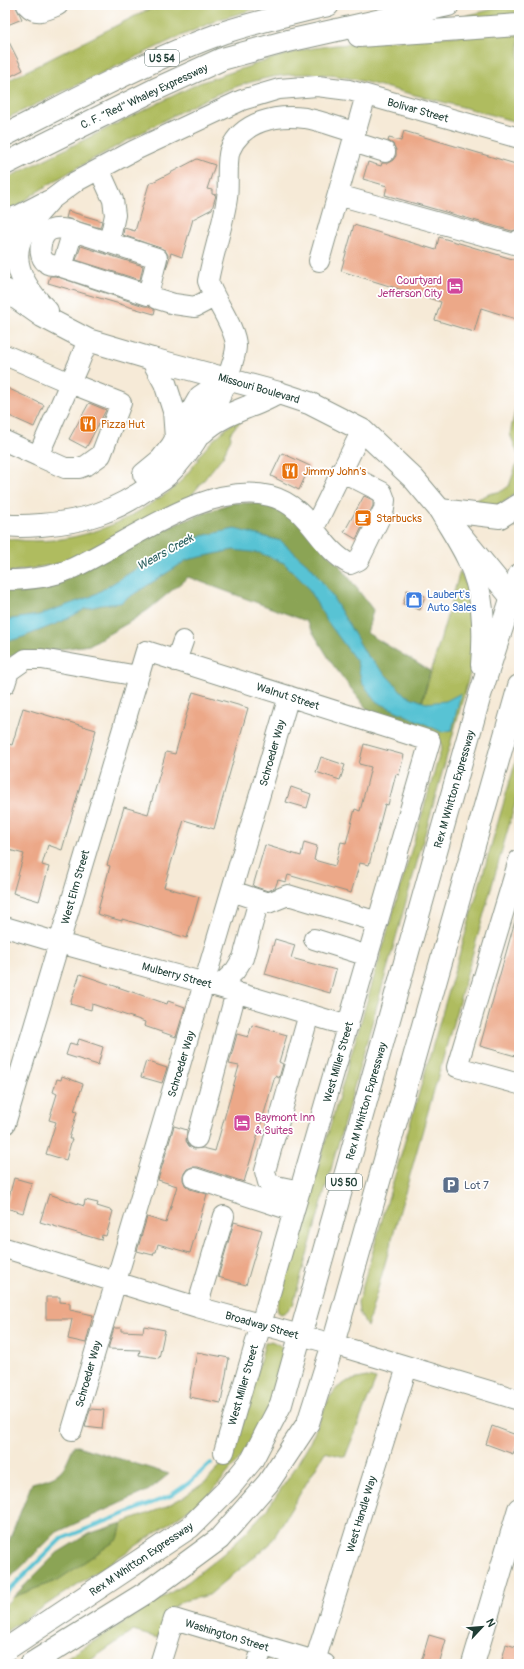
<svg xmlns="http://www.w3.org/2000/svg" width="524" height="1669" font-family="Pangolin,sans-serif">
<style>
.green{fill:#afbc5e;stroke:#677c49}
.forest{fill:#8ba455;stroke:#557044}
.water{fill:#59c3d4;stroke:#3c8084}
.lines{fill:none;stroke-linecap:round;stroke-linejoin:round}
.stream{stroke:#59c3d4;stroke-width:4}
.building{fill:#eca888}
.minor-casing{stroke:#8a9486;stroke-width:22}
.major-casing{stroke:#8a9486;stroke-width:24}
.highway-casing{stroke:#8a9486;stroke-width:24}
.minor{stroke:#fff;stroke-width:20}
.major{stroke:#fff;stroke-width:22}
.highway{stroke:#fff;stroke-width:22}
.labels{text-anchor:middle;stroke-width:3.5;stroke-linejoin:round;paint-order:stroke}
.shield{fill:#fff;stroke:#627771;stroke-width:1}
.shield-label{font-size:10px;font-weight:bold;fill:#1f3d34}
.street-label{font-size:11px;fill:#1f3d34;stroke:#fff}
.hotel-label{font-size:11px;fill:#b23c85;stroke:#fff;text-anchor:end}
.food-label{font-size:11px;fill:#c56008;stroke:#fff;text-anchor:start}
.shop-label{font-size:11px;fill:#366cbe;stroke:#fff;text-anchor:start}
.service-label{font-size:11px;fill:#4e5e75;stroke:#fff;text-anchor:start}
.water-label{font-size:12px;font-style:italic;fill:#306564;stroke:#fff}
</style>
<rect width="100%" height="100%" fill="#fff"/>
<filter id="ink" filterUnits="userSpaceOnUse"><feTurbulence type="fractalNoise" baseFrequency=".025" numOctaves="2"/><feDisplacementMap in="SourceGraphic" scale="8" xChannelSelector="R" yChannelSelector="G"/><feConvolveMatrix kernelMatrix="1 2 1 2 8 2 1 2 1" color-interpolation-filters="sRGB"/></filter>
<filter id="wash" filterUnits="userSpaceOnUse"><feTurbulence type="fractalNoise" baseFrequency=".012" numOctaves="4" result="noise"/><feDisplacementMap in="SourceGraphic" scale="16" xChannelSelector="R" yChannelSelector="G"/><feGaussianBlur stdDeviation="0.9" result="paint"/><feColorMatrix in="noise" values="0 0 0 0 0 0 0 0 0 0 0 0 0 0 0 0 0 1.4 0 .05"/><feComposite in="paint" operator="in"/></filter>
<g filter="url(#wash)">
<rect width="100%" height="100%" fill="#f6ead7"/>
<!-- green -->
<path class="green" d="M163 5H270L220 19 174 39 5 119V82L145 11Z
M510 5H519V15L466 20 465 16Z
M519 31V123C481 111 442 102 403 92 372 84 343 74 311 74 245 72 187 108 132 138 103 154 73 169 45 187 31 195 19 206 5 214V179L199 83 274 58 307 49 336 45Z
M519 391V457L510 434Z
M238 418 241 422 235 427 230 434 231 438 223 456 187 501 65 562 52 565 5 573V538C57 548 113 531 156 500 163 496 170 492 176 486 184 478 191 469 198 460V457L212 441Z
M519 457V486L513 496 501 504 489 507 469 503 489 494 502 491 509 486Z
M460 571 464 579 470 602 474 604V659L293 1305 286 1312 281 1314 278 1312 277 1307 442 746 439 740 414 731Z
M519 750V790L367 1327 359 1312 358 1302Z
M271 1341C285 1346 287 1353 286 1368L253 1443 200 1506 196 1504 151 1536 5 1632V1605L13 1597 58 1580 118 1539 122 1523 163 1508 185 1496 208 1480 221 1465 238 1442 265 1343Z
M367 1377 376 1379 345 1457 325 1452 270 1544 209 1595 183 1601 167 1611 158 1638 133 1631 85 1664H58L189 1581 224 1553 248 1530 267 1509 292 1473 310 1442 329 1398 337 1388 348 1381Z"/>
<!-- forest -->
<path class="forest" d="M231 503H262L290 514 341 567 373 610 367 633 430 671 414 731 370 713 333 665 306 621 188 577 148 610 128 623 89 645 5 657V589L127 548 181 522Z
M74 1445 169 1474 149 1490 57 1532 5 1583V1551L32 1483C62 1475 62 1474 74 1445Z
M122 1523 118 1539 58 1580 13 1597 57 1553 88 1534Z"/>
<!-- water -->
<path class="water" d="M235 529 281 541 312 568 332 596 366 654 405 695 426 703 446 701 461 693 452 730 442 732 377 702 362 683 357 662 327 621 306 585 284 563 260 553 233 550 187 560 120 603 101 605 85 609 61 622 23 637 13 640H5V620L39 615 92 596 161 554 201 536Z"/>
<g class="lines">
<!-- stream -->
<path class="stream" d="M5 1594 61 1539 170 1496 189 1483 211 1463"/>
</g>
<g id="blocks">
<!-- building -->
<path class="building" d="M5 5H15L22 19 5 26Z
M5 34 23 70 5 79Z
M404 131 519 165V229L512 231 385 195 387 186 363 179 368 162 381 166 382 163H388L393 160 396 156V150L393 144 388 141 389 138 401 141Z
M197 159 215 165 207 189 212 190V194L216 195 212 209 193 219 182 257 171 253 166 269 168 255 165 250 123 235 124 228 135 231 149 184Z
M68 211 102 221 100 228 66 218Z
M354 225 436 250 439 237 519 261V309L516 319 481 308 474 332 435 320 441 302 341 271Z
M81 246 143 266 140 280 76 260Z
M50 276H55L144 306H149L155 310 154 314 48 283Z
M5 387 44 405 34 427 5 414Z
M89 403 106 410 86 448 69 439Z
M282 453 310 466 299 490 271 476Z
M364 496 373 500V506L356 539 344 532Z
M407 590 425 596 420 610 403 604Z
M193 692 248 708 214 829 184 820 164 887 199 897 187 938 122 919V921L97 914 110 866 107 865 124 807 148 814 166 752 175 754Z
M23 708 96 730 62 850 48 845 42 865 49 867 39 901 13 893 24 854 5 849V743L12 745Z
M364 744 404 755 399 775 396 774 388 805 385 804 369 865 360 863 351 893 288 875 286 882 278 880 275 888 268 891 253 886 265 845 301 856 304 842 317 846 314 860 335 866 341 842 346 843 355 809 360 811 371 767 359 764Z
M321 757 345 765 340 780 316 772Z
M291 787 311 794 307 808 286 802Z
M516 917 519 918V1057L480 1046Z
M275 939 295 945 291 958 336 970 330 993 265 974Z
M80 974 167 1004 168 1001 185 1007 176 1037 144 1026 145 1022 137 1019 92 1004 91 1010 70 1004Z
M252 1025 287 1035 279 1062 283 1064 279 1078 275 1076 244 1182 198 1167H192L187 1169 183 1175V1180L185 1185 190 1189 207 1194 190 1253 158 1244 156 1252H154L153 1255 137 1251 147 1217 166 1223 177 1186 158 1180 174 1126 187 1130 186 1141 189 1146 194 1149 203 1148 215 1151 239 1066 229 1064 237 1034 248 1037Z
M79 1039 103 1047 98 1065 66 1055 70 1043 77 1045Z
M146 1061 167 1068 162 1083 141 1077Z
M62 1076 83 1084 74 1111 77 1112 69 1139H72L66 1160 46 1154 56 1122 49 1120 57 1094 53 1092 57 1079 61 1080Z
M14 1178 32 1183 23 1213 6 1208Z
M49 1194 84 1206 85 1200 98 1203 97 1206 113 1211 106 1236 102 1235 101 1240 40 1222Z
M234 1222 262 1230 246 1285 218 1277Z
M46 1297H60V1302L70 1303V1310L93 1315 86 1343 68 1339 72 1319H46Z
M144 1326 165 1330 159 1358 139 1355 140 1350 108 1349 114 1328H121V1331L143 1332Z
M197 1352 229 1358 221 1403 189 1397Z
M90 1409 104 1410 102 1429 85 1427Z
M492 1426 519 1436 513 1454 486 1444Z
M429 1635 446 1640 439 1664H428L421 1662Z
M506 1644 519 1648V1664H501Z"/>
</g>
</g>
<g filter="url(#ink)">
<use href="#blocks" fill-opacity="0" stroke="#8a9486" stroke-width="1"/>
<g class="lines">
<!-- minor casing -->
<g class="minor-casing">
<path id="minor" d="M27 5C37 16 46 10 58 5
M353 142 385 152
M99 169 113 200 115 215 109 243
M338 195 518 245 519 240
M5 238 48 202 75 182 133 151 242 100 279 89 317 86 349 90 519 138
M319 261 366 95
M53 265C51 265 48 265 47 263 36 257 40 234 51 230 58 227 66 229 73 231L157 258 148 295 62 267 73 231
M158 299 174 304 195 307 214 297
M5 355 70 383 121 403 101 455 87 465 79 468H65L38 456
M227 379C230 370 236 355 236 346 236 328 214 300 208 281 213 253 223 226 227 198 229 185 226 161 230 150 242 121 277 114 305 118 322 121 339 128 355 132
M5 441 38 456 78 365 88 340
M314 528 362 430
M5 580C27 580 53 577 73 568 128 543 208 480 270 496 311 507 318 548 350 564L359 560 384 509 385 500 382 492 341 471
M176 661 183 641
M5 684 9 671 26 659H42L138 676
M519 860 457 1067 519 1084
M232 891 268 903 288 895 378 922
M5 927 59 943 205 983 348 1026
M314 939 368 956
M218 987 235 971 243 958 259 900
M5 1124 146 651 430 741 224 1452
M197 1138 236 992
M194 1178 294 1211
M300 1191 276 1186 268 1182 265 1171 309 1014
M5 1248 197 1307 333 1344 519 1400
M197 1307 224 1216
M72 1430 289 696
M160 1664 174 1619 325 1664
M257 1664 263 1646
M314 1664 407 1367"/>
</g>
<!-- major casing -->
<g class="major-casing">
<path id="major" d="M5 221 20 216 43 204
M5 290 42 316 88 340 152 359 279 393 309 403 362 430 414 479 440 510 512 598 519 604
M47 311C27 291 7 262 23 234 29 222 39 212 48 202
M473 1664 519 1509"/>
</g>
<!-- highway casing -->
<g class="highway-casing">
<path id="highway" d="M359 36 519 25
M5 135C77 99 149 59 225 32 259 21 294 13 328 5
M5 164 154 90 222 59 288 41 448 5
M152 359 165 383 174 411 176 438
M203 432C216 419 233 413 250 406 260 403 270 397 279 393
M144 474 161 460 172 446 200 397 227 379
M440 510C449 526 460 542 468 559 484 592 485 629 482 665
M440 510 500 517 519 505
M5 525C17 527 29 526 41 525 84 522 116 511 151 486 157 482 163 479 168 474 195 448 212 413 227 379
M5 1650 190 1527 229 1488 252 1460 281 1404 480 695 519 575
M31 1664 147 1592 219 1539 268 1483 308 1423 333 1344 519 686"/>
</g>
<!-- minor -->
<use href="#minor" class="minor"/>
<!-- major -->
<use href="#major" class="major"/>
<!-- highway -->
<use href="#highway" class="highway"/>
</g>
</g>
<!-- icons -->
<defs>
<g id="hotel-square" transform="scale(0.9)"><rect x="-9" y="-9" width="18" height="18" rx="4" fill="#d1479c" stroke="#fff"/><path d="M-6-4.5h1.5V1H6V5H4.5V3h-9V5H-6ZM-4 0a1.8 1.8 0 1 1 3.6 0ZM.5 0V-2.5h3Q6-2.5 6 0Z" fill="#fff"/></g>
<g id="restaurant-square" transform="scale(0.9)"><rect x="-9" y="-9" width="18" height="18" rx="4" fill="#e8710a" stroke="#fff"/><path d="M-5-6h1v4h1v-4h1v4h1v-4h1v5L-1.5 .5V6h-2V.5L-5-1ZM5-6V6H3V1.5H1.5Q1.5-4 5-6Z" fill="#fff"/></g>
<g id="cafe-square" transform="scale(0.9)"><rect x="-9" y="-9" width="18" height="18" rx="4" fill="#e8710a" stroke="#fff"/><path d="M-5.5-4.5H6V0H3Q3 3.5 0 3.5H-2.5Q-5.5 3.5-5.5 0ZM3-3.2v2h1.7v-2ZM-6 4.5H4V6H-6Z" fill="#fff"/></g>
<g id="shop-square" transform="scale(0.9)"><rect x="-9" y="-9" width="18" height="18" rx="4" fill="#3f7fe0" stroke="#fff"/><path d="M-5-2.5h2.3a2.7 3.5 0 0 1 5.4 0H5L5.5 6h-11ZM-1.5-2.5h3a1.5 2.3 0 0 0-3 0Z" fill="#fff"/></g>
<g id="parking-square" transform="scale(0.9)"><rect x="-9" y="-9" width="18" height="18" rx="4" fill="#5c6f8a" stroke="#fff"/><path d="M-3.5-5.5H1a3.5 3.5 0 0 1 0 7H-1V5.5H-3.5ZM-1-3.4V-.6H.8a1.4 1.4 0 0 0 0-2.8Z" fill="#fff"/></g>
</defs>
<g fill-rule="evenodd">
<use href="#hotel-square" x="455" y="286"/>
<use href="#restaurant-square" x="88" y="424"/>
<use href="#restaurant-square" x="290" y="471"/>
<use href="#cafe-square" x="363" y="518"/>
<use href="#shop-square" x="414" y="600"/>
<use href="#hotel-square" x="242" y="1123"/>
<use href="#parking-square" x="451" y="1185"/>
</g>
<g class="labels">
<!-- shield labels -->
<g class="shield">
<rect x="145" y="50" width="34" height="16" rx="3"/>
<rect x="326" y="1174" width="36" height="16" rx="3"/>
</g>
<g class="shield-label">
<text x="162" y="62">US 54</text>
<text x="344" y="1186">US 50</text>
</g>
<!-- street labels -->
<g class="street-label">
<text transform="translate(144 96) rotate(-25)" y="4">C. F. “Red” Whaley Expressway</text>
<text transform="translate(418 110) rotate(16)" y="4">Bolivar Street</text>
<text transform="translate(259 388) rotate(16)" y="4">Missouri Boulevard</text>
<text transform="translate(288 696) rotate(18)" y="4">Walnut Street</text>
<text transform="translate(272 753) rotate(-74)" y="4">Schroeder Way</text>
<text transform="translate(454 789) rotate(-74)" y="4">Rex M Whitton Expressway</text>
<text transform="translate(75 887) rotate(-74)" y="4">West Elm Street</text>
<text transform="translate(177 975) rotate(15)" y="4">Mulberry Street</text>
<text transform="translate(338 1062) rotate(-74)" y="4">West Miller Street</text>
<text transform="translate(181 1064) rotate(-73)" y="4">Schroeder Way</text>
<text transform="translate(366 1101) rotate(-74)" y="4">Rex M Whitton Expressway</text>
<text transform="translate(262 1325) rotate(16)" y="4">Broadway Street</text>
<text transform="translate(88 1374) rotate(-74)" y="4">Schroeder Way</text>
<text transform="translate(243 1385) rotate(-74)" y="4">West Miller Street</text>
<text transform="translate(361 1514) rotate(-73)" y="4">West Handle Way</text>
<text transform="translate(141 1559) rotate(-34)" y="4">Rex M Whitton Expressway</text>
<text transform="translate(227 1635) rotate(17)" y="4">Washington Street</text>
</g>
<!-- hotel labels -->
<g class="hotel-label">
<text x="442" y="284">Courtyard<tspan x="442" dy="13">Jefferson City</tspan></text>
<text x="255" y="1121" text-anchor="start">Baymont Inn<tspan x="255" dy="13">&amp; Suites</tspan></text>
</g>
<!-- food labels -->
<g class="food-label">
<text x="101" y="428">Pizza Hut</text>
<text x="303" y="475">Jimmy John's</text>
<text x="376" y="522">Starbucks</text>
</g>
<!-- shop labels -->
<g class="shop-label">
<text x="427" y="598">Laubert's<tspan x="427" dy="13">Auto Sales</tspan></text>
</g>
<!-- service labels -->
<g class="service-label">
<text x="464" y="1189">Lot 7</text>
</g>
<!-- water labels -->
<g class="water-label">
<text transform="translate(165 552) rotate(-29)" y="4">Wears Creek</text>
</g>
</g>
<!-- margin -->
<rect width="524" height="1669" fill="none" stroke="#fff" stroke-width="20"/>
<!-- north arrow -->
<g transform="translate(482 1627) rotate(64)" stroke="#ffffff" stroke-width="3" paint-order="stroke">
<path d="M0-3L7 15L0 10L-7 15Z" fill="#1f3d34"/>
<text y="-6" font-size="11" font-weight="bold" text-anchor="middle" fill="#1f3d34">N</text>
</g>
</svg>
